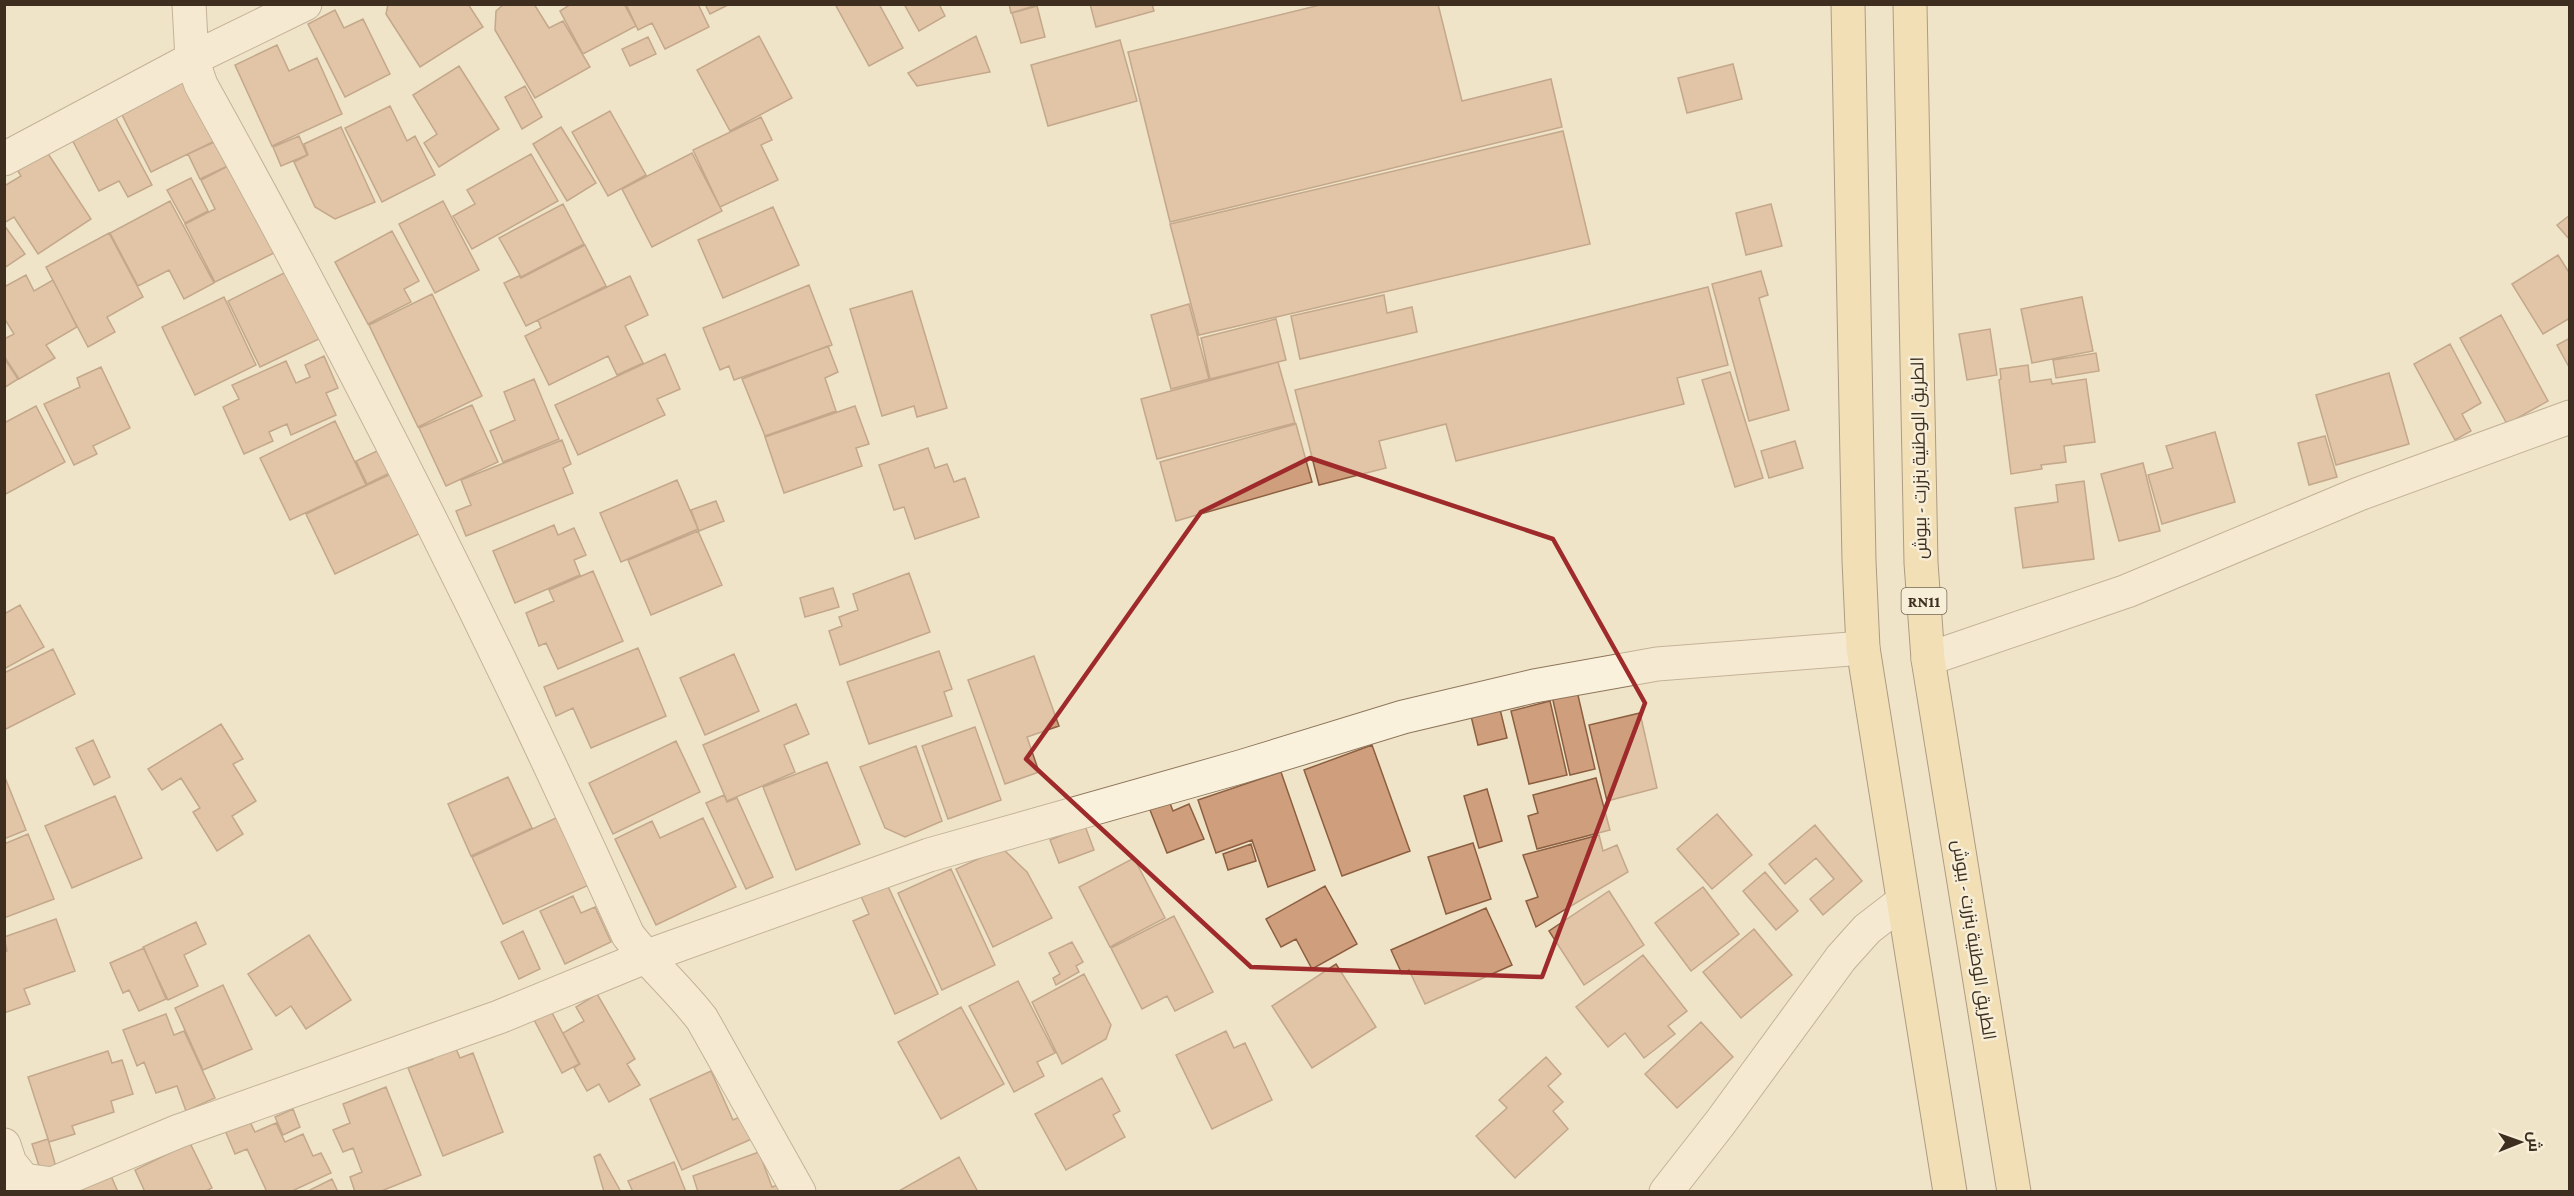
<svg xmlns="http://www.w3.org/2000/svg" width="2574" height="1196" font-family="'Crimson Pro',Cairo,serif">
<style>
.building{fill:#cf9f7d;stroke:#8d5f41;stroke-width:1.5}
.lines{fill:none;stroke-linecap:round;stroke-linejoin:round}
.service-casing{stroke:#8d765c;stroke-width:19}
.minor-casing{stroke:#8d765c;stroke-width:35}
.primary-casing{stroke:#5b4430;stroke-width:35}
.service{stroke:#faf1dc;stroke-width:16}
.minor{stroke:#faf1dc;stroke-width:33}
.primary{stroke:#f3d9a0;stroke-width:33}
.marked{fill:none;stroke:#9e2a2b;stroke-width:4.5;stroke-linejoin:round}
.labels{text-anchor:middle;stroke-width:5;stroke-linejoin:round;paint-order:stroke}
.shield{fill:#f7eed8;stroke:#756857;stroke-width:1.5}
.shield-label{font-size:16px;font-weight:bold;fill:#3d2e20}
.street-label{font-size:18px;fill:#3d2e20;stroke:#f7eed8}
</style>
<rect width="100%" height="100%" fill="#f0e4c8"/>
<!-- building -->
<path class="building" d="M388 4H468L483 27 420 67 386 14Z
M504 4H534L549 28 563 21 590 67 535 98 495 30 496 11Z
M571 4H624L636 26 583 54 560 11Z
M626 4H698L709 27 665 49 652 23 638 30Z
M705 4H730L710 14Z
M835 4H879L903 48 869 66Z
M904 4H939L945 16 919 31Z
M1009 4H1040L1011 13Z
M1090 4H1152L1154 11 1096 27Z
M1324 4H1438L1462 101 1551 79 1562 127 1170 222 1128 52Z
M1037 6 1045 37 1021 43 1012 13Z
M335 10 344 28 363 19 390 74 345 97 308 24Z
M759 36 792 98 730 131 697 70Z
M976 36 990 72 917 86 908 73Z
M648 37 656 54 630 66 622 49Z
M1120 40 1137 101 1048 126 1031 65Z
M277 45 289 71 317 58 342 114 272 146 235 65Z
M1733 64 1742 99 1687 113 1678 78Z
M459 66 499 129 439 167 424 143 437 134 413 95Z
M189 74 221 138 151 172 119 109Z
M525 86 542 117 522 129 505 97Z
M390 106 407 141 415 136 435 175 382 202 345 128Z
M111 109 152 185 128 197 119 181 99 191 68 132Z
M610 111 646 175 608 196 572 132Z
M761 117 772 140 761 145 778 180 720 207 693 150Z
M341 127 375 202 335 219 315 207 294 162 308 155 304 144Z
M561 127 596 183 567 201 533 144Z
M1563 131 1590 244 1199 335 1170 224Z
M299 136 307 155 281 166 273 147Z
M221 139 232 164 200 179 188 154Z
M45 149 91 219 38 254 14 217 4 223V182L6 185 21 176 16 168Z
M692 153 722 211 652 247 622 189Z
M531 154 558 201 472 249 453 216 475 204 467 190Z
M232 164 276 252 215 282 185 224 215 209 201 180Z
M191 178 208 211 185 223 167 190Z
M170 201 214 283 184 299 169 270 138 286 110 233Z
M443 201 479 270 435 293 399 224Z
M563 204 584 244 521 277 499 238Z
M1771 204 1782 246 1746 255 1736 213Z
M773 207 799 265 723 298 698 240Z
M2570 215V238L2569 239 2557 225Z
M4 225 25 254 4 268Z
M392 231 419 281 404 289 411 302 368 324 335 262Z
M109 233 143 297 107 317 115 332 88 347 46 267Z
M585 245 606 286 526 326 504 283 519 276 521 278Z
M2558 255 2570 274V318L2543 334 2512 284Z
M1761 271 1768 295 1759 298 1789 410 1749 421 1712 284Z
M286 272 319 339 260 367 228 301Z
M26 275 34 291 53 280 77 327 46 345 55 358 19 379 4 356V339L14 334 4 318V287Z
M630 276 648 315 625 326 643 363 617 375 608 356 549 385 525 336 541 328 538 320Z
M809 285 832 345 734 380 729 366 720 370 703 328Z
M1708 287 1728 365 1677 378 1684 404 1456 461 1446 424 1379 441 1386 468 1319 485 1295 390Z
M912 291 947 408 917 417 914 406 882 416 850 309Z
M432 294 482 396 418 427 369 325Z
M1384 295 1387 313 1412 307 1417 332 1300 359 1291 316Z
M224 297 256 365 195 395 162 327Z
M2082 297 2093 351 2032 363 2021 309Z
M1189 304 1209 379 1171 389 1151 315Z
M2501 315 2548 401 2507 424 2460 338Z
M1276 319 1286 360 1210 379 1201 338Z
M1990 329 1997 375 1967 380 1959 334Z
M2570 338V369L2557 345Z
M2450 344 2481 403 2462 414 2471 431 2455 440 2414 364Z
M828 346 838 372 825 378 836 411 765 436 742 379Z
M2096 353 2099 371 2056 378 2053 360Z
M665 354 680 389 657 399 665 415 578 455 555 405Z
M324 356 338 388 326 393 336 415 291 435 287 424 269 432 273 441 244 454 223 407 239 399 232 385 286 361 296 383 310 377 305 365Z
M4 358 18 379 4 388Z
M1278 362 1295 423 1157 459 1141 399Z
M2028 365 2030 382 2051 379 2052 384 2086 379 2095 442 2064 446 2066 462 2041 465 2042 469 2011 474 1999 380 2001 379 2000 369Z
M101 367 130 428 93 446 97 454 74 465 44 404 80 387 77 378Z
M1730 372 1763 478 1735 487 1702 380Z
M2389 373 2409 444 2336 465 2316 395Z
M534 379 559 439 503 462 490 431 515 420 504 392Z
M472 405 498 462 446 486 419 428Z
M36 406 65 462 4 495V423Z
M855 406 869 444 856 448 862 466 784 493 765 437Z
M335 421 366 485 290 520 260 458Z
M1296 424 1312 482 1176 521 1160 462Z
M2215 432 2235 502 2162 524 2148 475 2173 468 2166 446Z
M2325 436 2337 477 2309 485 2298 443Z
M562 440 571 464 563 468 573 493 466 536 456 511 471 505 461 480Z
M1795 441 1803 468 1769 478 1761 451Z
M928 448 935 468 947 464 954 482 965 478 979 517 915 539 904 507 894 510 879 465Z
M379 450 390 473 367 484 356 461Z
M2143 463 2160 531 2119 541 2101 474Z
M393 473 421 533 335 574 306 514Z
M677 480 698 529 621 562 600 513Z
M2084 481 2094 559 2023 568 2015 508 2058 502 2056 485Z
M716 501 724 521 699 531 691 510Z
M554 525 558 535 574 528 586 555 574 560 580 575 515 603 493 551Z
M698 531 722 585 651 615 628 560Z
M593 571 623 641 558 669 546 643 539 646 526 613 554 601 549 590Z
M909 573 930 632 840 665 829 631 842 626 839 617 858 610 853 594Z
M833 588 839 607 805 617 800 598Z
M20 605 44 647 4 669V614Z
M638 648 666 716 591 748 573 708 556 716 544 687Z
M53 649 75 694 4 730V673Z
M939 651 952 689 944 692 952 716 869 744 847 682Z
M734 654 759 711 705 735 680 678Z
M1034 656 1059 726 1027 737 1039 772 1005 784 968 680Z
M1577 691 1595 769 1570 775 1552 696Z
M1550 701 1567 775 1529 784 1511 711Z
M796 704 809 734 784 745 795 772 727 801 703 745Z
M1500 709 1507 738 1478 745 1471 716Z
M1640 713 1657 788 1607 801 1589 725Z
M221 724 243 759 233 764 256 801 232 816 243 834 217 851 193 812 200 808 181 778 162 790 148 769Z
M975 727 1001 800 948 819 922 746Z
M93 740 110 777 94 785 76 748Z
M676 741 700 792 613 834 589 783Z
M1372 745 1410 851 1342 876 1304 770Z
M916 746 942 821 905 837 885 828 860 767Z
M827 762 860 844 796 870 763 787Z
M1281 772 1315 870 1268 887 1252 840 1216 853 1198 800Z
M4 775 26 830 4 839Z
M508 777 532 828 471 856 448 804Z
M1596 778 1610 830 1537 849 1528 816 1538 813 1533 795Z
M1487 789 1502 841 1479 848 1464 796Z
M724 795 727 802 737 798 773 877 746 889 706 803Z
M115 796 142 858 72 888 45 826Z
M1168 798 1173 811 1189 804 1204 839 1167 853 1148 805Z
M1717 814 1752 855 1712 889 1677 849Z
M558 817 589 885 503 924 472 857Z
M703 818 736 887 656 925 615 839 652 821 660 838Z
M1815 825 1862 881 1823 915 1810 899 1834 879 1816 858 1785 884 1769 864Z
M1085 826 1094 850 1059 863 1050 840Z
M28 834 54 899 4 918V844Z
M1599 835 1603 851 1617 845 1628 872 1536 927 1526 901 1538 897 1523 855Z
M1473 843 1491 899 1446 914 1428 857Z
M1251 844 1256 861 1228 870 1223 854Z
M1002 848 1027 872 1052 918 993 947 956 869Z
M1134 858 1165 918 1110 947 1079 887Z
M951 869 995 965 942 990 898 893Z
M1765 872 1798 911 1776 930 1743 891Z
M886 882 938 994 895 1014 853 921 869 914 860 894Z
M1325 886 1357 944 1312 969 1296 939 1281 947 1266 919Z
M1703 887 1739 934 1691 971 1655 923Z
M1609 891 1644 945 1584 985 1549 931Z
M573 896 581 913 595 907 611 942 565 964 540 911Z
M1486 908 1512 965 1425 1004 1409 970 1402 974 1391 950Z
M1174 916 1213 992 1175 1011 1167 996 1142 1009 1111 948Z
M56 919 75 971 24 989 30 1004 4 1013V952L7 951 4 937Z
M196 922 206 944 184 955 198 986 168 1000 143 947Z
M1754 929 1792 975 1741 1018 1703 972Z
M523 931 540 969 519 979 501 942Z
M309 935 351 1000 306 1029 291 1006 276 1016 248 974Z
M1072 942 1083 962 1076 966 1079 972 1056 985 1053 978 1060 974 1049 953Z
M144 948 166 999 139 1011 129 990 123 993 110 963Z
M1643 955 1687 1011 1668 1026 1675 1034 1644 1058 1625 1033 1608 1047 1576 1007Z
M1336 964 1376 1027 1312 1068 1272 1006Z
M1084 974 1111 1025 1106 1039 1062 1064 1032 1002Z
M1018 981 1055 1053 1037 1062 1044 1076 1014 1092 969 1006Z
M223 985 252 1049 203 1070 175 1008Z
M597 994 635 1059 627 1064 640 1085 609 1102 599 1084 587 1091 574 1068 580 1064 563 1033 584 1021 576 1007Z
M549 1007 579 1064 562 1073 532 1016Z
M961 1007 1004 1084 941 1119 898 1042Z
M166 1014 174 1035 184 1031 215 1098 186 1111 177 1086 156 1093 144 1062 137 1066 123 1030Z
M1701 1022 1733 1057 1677 1108 1645 1074Z
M1226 1031 1234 1048 1245 1043 1272 1100 1212 1129 1176 1055Z
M451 1037 460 1058 473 1053 503 1132 443 1156 408 1068 433 1059 429 1046Z
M108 1051 112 1063 122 1060 133 1094 111 1101 114 1112 72 1126 75 1134 49 1142 28 1077Z
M1546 1057 1561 1074 1548 1086 1563 1102 1553 1111 1568 1129 1515 1178 1476 1136 1507 1108 1499 1100Z
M711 1071 733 1120 746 1114 756 1137 682 1170 650 1099Z
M1102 1078 1120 1111 1113 1115 1125 1137 1066 1170 1035 1114Z
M386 1087 421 1175 379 1192H355L350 1177 362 1172 353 1148 343 1152 333 1130 350 1123 343 1104Z
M293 1109 300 1127 283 1135 275 1117Z
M248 1118 255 1132 276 1123 285 1142 303 1134 313 1156 321 1153 331 1173 290 1192H267L247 1149 235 1154 224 1128Z
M48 1139 56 1167 41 1172 32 1144Z
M190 1143 212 1188 204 1192H145L135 1170Z
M759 1152 772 1187 791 1180 795 1192H698L693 1176Z
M600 1154 621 1192H604L594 1157Z
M959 1157 978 1192H897Z
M674 1162 686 1192H633L628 1181Z
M108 1169 118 1192H80L76 1184Z
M332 1179 338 1192H306Z"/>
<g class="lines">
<!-- service casing -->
<g class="service-casing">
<path id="service" d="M5 1192 24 1180"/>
</g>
<!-- minor casing -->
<g class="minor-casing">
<path id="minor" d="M189 4 192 59 201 85C355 363 498 646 628 935 651 965 679 989 702 1019L799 1192
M4 159 192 59 305 4
M1928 659 2127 591 2359 494 2570 417
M4 1145 10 1163 24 1180 52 1184 179 1131 499 1017 645 957 929 855 1240 767 1403 717 1534 686 1657 664 1863 648
M1666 1192 1720 1123 1841 958 1867 929 1902 902"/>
</g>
<!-- primary casing -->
<g class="primary-casing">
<path id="primary" d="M1848 4 1859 561 1863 648 1950 1192
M1910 4 1921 563 1928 659 2014 1192"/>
</g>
<!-- service -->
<use href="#service" class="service"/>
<!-- minor -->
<use href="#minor" class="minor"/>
<!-- primary -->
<use href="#primary" class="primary"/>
</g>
<!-- marked area -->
<path d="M0 0H2574V1196H0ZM1310 458 1553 539 1645 703 1542 977 1251 967 1026 759 1201 512Z" fill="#f0e4c8" fill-opacity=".55" fill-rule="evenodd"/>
<path class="marked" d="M1310 458 1553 539 1645 703 1542 977 1251 967 1026 759 1201 512Z"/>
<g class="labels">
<!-- shield labels -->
<rect class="shield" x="1901.5" y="588" width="45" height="26" rx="4.5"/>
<g class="shield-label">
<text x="1924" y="607">RN11</text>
</g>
<!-- street labels -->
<g class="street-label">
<text transform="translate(1919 458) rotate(-91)" y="6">الطريق الوطنية بنزرت - ببوش</text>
<text transform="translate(1974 940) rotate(81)" y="6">الطريق الوطنية بنزرت - ببوش</text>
</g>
</g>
<!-- border -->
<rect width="2574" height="1196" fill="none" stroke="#3d2e20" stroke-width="12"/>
<!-- north arrow -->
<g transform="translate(2520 1142) rotate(89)" stroke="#f7eed8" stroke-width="4.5" paint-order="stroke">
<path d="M0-4.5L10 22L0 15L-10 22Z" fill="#3d2e20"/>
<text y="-9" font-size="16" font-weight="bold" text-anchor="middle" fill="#3d2e20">ش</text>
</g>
</svg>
